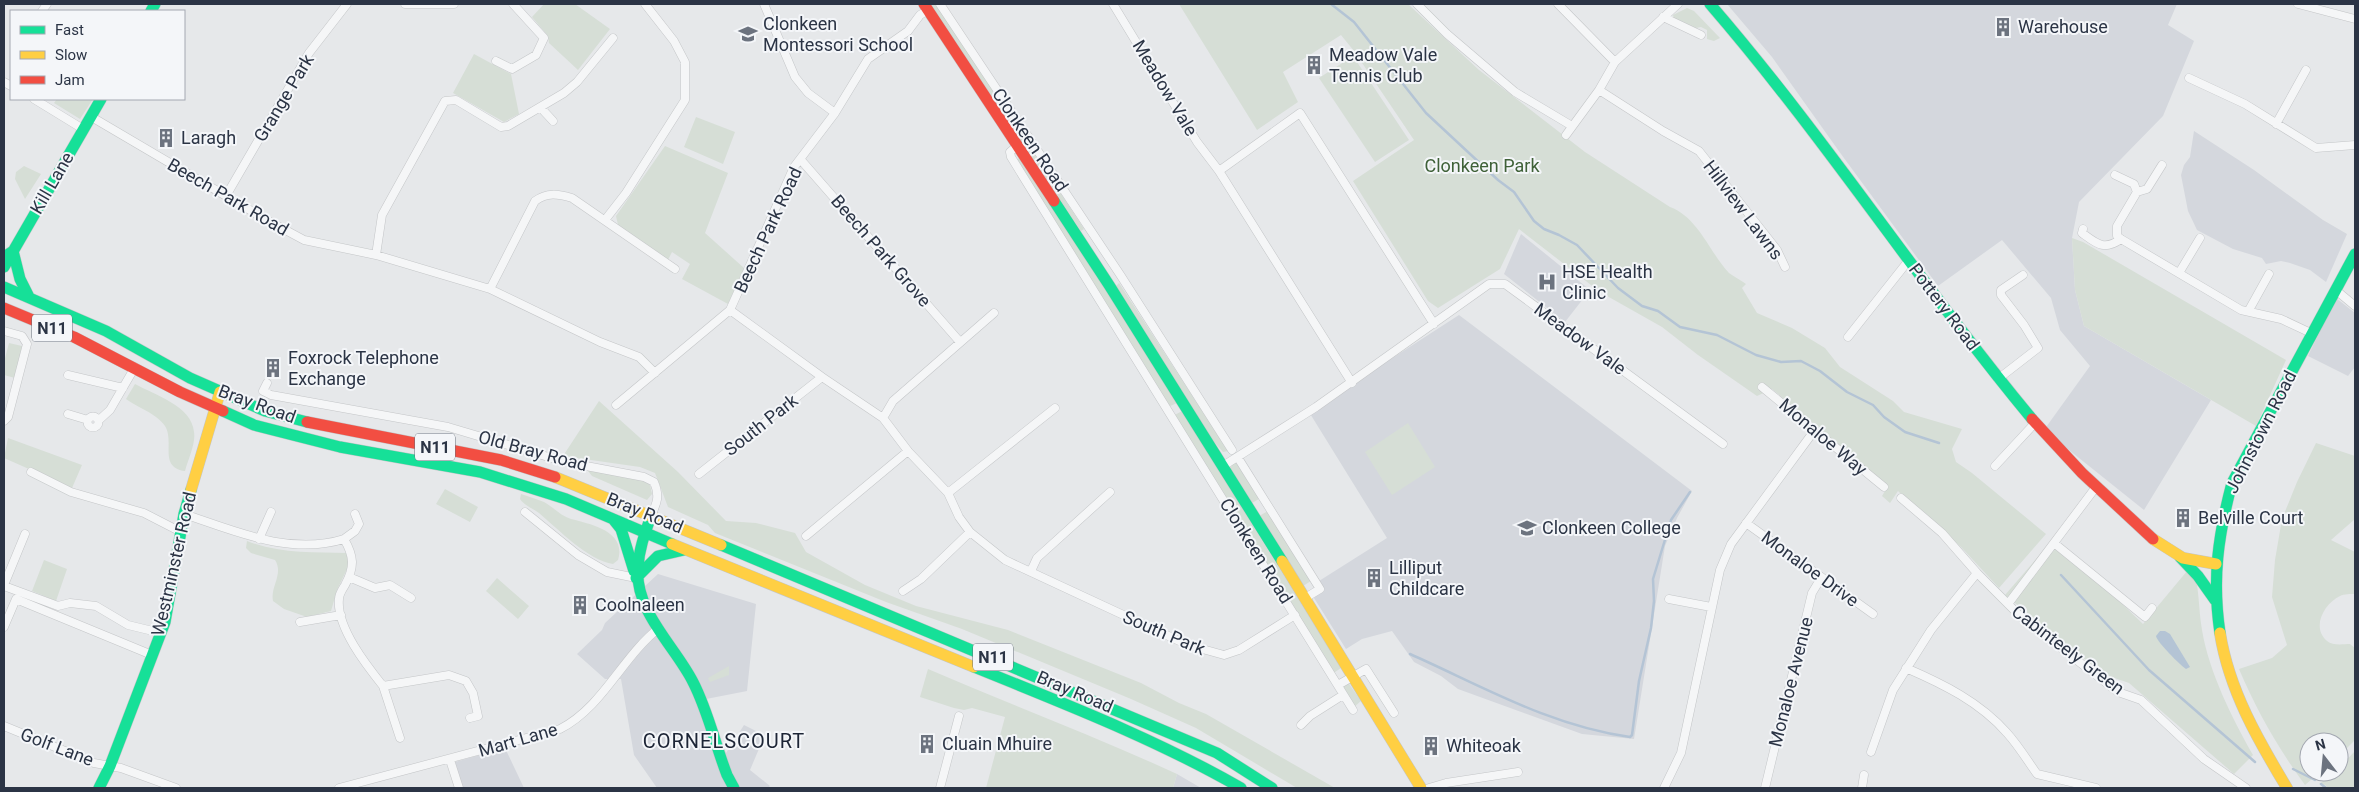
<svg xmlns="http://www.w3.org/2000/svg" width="2359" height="792" font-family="Roboto,sans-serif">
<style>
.built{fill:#d4d7dd}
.green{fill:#d6ded6}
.water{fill:#b4c4d5}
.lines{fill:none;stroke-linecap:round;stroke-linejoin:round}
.stream{stroke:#b4c4d5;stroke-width:2.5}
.street-casing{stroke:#c4c6c8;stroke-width:9}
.fast-casing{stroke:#c4c6c8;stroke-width:12}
.slow-casing{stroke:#c4c6c8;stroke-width:12}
.jam-casing{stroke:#c4c6c8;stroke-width:12}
.street{stroke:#f5f6f7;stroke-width:8}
.fast{stroke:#16e098;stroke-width:11}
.slow{stroke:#ffcf43;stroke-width:11}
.jam{stroke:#f24e42;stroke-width:11}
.labels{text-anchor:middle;stroke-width:4;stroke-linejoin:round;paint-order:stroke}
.shield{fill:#f4f6f9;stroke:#676e7b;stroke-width:1}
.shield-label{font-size:16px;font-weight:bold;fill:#2b3445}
.poi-label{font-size:18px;fill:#2b3445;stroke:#f4f6f9;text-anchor:start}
.street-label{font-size:18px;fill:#2b3445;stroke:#f4f6f9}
.park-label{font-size:18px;fill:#3f6138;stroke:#f4f6f9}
.quarter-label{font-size:20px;letter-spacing:1px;fill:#1d2536;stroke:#f4f6f9}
</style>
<rect width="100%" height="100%" fill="#e6e8ea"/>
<!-- built -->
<path class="built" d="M1727 4H2177L2168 25 2194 41 2163 116 2079 202 2072 238 2075 290 2084 326 2211 400 2144 510 2044 430 2090 366 2060 330 2051 298 2002 240 1938 286 1841 154 1772 57Z
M2194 131 2254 170 2323 220 2347 234 2326 282 2310 270 2290 263 2281 261 2266 264 2262 258 2233 249 2197 230 2188 211 2181 175 2184 165 2190 157Z
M1521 234 1590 290 1565 322 1504 274Z
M2336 298 2355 313V367L2348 376 2308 356Z
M1459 315 1692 491 1677 518 1665 546 1634 739 1582 734 1458 689 1441 676 1414 662 1392 631 1362 639 1346 649 1314 598 1317 595 1321 585 1319 581 1387 538 1309 412Z
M658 574 756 604 747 691 706 699 726 753 744 725 760 733 764 737 750 770 770 786 768 788H657L634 755 621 679H605L577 654 602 630 605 623Z
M505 748 524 788H462L455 762Z
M1177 774 1201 788H1173Z"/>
<!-- green -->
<path class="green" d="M544 4H575L610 29 578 70 549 43 548 36 532 17Z
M931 4H937L1084 229 1081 231Z
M1179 4H1408L1479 70 1585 152 1670 207C1698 217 1710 253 1729 273 1734 277 1741 280 1746 284L1742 288 1757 313 1792 328 1825 348 1840 367 1893 401 1904 412 1962 429 1952 449 1956 462 1972 473 2046 534 1999 588 1961 547 1900 493 1898 491 1890 503 1882 496 1888 486 1772 389 1757 396 1698 355 1662 327 1600 292 1519 229 1500 269 1438 308 1428 301 1353 181 1414 140 1354 51 1341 35 1283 72 1298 102 1257 130Z
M1687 8 1694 11 1720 38 1714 41 1707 39V30L1701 27 1696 28 1674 19 1673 15Z
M474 54 511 74 519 114 504 122 453 93Z
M1353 56 1409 140 1375 162 1319 78Z
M57 99H93L80 119 54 103Z
M696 117 735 132 723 164 684 147Z
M665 146 728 173 705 233 744 268 728 304 682 279 690 264 672 252 668 260 618 225 616 216Z
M1019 158 1075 240 1177 403 1168 407 1014 161Z
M24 166 41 174 25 199 15 179 16 172Z
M2072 238 2083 242 2286 360 2256 426 2084 326 2075 290Z
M1119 283 1228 451 1223 452 1209 436 1116 286Z
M9 343 22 346 15 378 4 375V362Z
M135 384C155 395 192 406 194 432 196 443 188 460 185 471 158 467 175 442 165 426 157 414 137 407 126 399Z
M599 401 678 472 726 521 756 523 795 533 806 552 865 585 916 606 1008 630 1141 683 1179 703 1206 714 1335 788H1297L1196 728 1131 699 962 629 886 602 715 533 708 525 668 507 655 473 640 467 563 456Z
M1182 411 1341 668 1332 674 1173 416Z
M1408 423 1435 467 1392 495 1365 452Z
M8 438 82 465 72 488 4 458Z
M2316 443 2355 456V519L2331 540 2355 552V594C2351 594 2344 594 2340 596 2324 604 2311 627 2327 641 2333 646 2343 644 2350 644L2355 648V740L2339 756V742H2309V772H2320L2305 785C2278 748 2257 711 2239 669L2272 658 2287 645 2272 597 2275 560 2282 519 2297 482Z
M1233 461 1237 464 1259 499 1252 503 1230 470Z
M598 469 645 479 650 485 652 494 647 500 592 476 588 471Z
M445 489 478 507 470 522 436 504Z
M521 494C529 497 537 499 544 502 553 507 561 516 571 519 590 524 627 531 618 560L613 564C589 561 558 529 539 513 532 508 525 506 520 499Z
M1268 511 1311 581 1303 586 1259 516Z
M247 541C279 554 313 552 348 553V567L337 590 331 611 307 617 284 609 273 601C270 587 284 574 275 560L251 553 246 548Z
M2056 550 2117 599 2143 624 2192 565C2200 587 2198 608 2202 630 2209 672 2232 718 2253 755L2234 774 2129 683 2103 674 2005 595 2043 551Z
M44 560 67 569 56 601 32 591Z
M497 578 529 606 518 619 486 591Z
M729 666V675L710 682 708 678Z
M928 669C1011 705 1095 736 1177 774L1173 788H986L1005 717 972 708 964 710 954 708 920 697Z
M1347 681 1361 701 1354 707 1339 685Z
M2355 751V788H2328L2325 785 2319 784 2335 772H2339V768Z"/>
<!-- water -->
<path class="water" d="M2160 631H2165L2170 634 2190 667 2186 669C2180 665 2157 642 2156 636Z"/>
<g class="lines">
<!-- stream -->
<path class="stream" d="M1331 4 1354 22 1426 113 1498 180 1514 192 1534 221 1544 229 1559 235 1577 245 1618 288 1642 306 1658 311 1680 327 1717 335 1756 355 1781 362 1801 361 1820 371 1847 392 1873 405 1884 417 1905 432 1939 443
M2061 575 2149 670 2255 762
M1410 654C1482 686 1550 726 1630 737L1632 735 1639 681 1651 628 1654 601 1653 579 1671 520 1690 492
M2293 769 2315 780
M2321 784 2326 788"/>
<!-- street casing -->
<g class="street-casing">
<path id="street" d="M405 4H454
M764 4 795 77 808 93 835 113
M940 4 1121 276 1232 450
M1113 4 1197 142 1219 171 1352 383
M1417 4 1447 34 1515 92 1572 126
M1558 4 1615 62
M2298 4 2355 19
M42 11 47 4
M1663 17 1701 35
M496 61 512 69 536 55 544 38 513 4
M2189 78 2245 104 2316 148 2355 145
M4 82 11 86
M1599 90 1663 131 1699 151 1777 250 1785 267
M34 99 83 129
M541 108 553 121
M90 116 265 219 304 240 376 255 490 289 600 342 639 357 655 373
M2276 124 2306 70
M1566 135 1599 90 1615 62 1678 4
M1017 146 1010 152 1011 157 1353 710
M801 160 960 342
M1219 171 1300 113 1434 324
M2115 175 2134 184 2137 192 2117 226V236L2121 239 2241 310 2281 319 2313 334
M2137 192 2147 189 2162 165
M226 196 309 53 347 4
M605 220 626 193 685 100V62L674 41 645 4
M2083 229 2082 233C2097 244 2104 251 2121 239
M376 255 382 215 445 101 456 100 501 127 508 126 564 93 577 82 613 38
M2179 273 2200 238
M490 289 535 201C547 192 558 194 572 198L675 269
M2337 291 2355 306
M730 310 822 377 883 418 908 451 948 493 959 517 970 532 1005 560 1188 645 1224 655 1239 650 1295 615
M2249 310 2269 274
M4 331 22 336 27 344 8 417 4 421
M1848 337 1909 260
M68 375 123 388
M1998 379 2038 348 2024 325 2001 295V290L2023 275
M267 383 263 391 271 395 448 427 565 462 644 477 654 482C660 496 657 503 651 516
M1762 387 1884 487
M616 405 730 310 794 167 835 113 868 59 908 31 920 15 928 10
M68 414 88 420
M87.5 422a5.5 5.5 0 1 1 11 0a5.5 5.5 0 1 1-11 0Z
M883 418 893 401 994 313
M99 420 110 410 135 367
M1240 461 1320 589 1305 598
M1223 466 1316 407 1489 284H1505L1723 444
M1995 466 2035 423
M31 472 71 492 144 513 181 532
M699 474 822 377
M948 493 1055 408
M1901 498 1942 533 1977 573 2021 617 2118 692 2141 700 2204 759 2246 788
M525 512 578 555 607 572 636 578
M184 514C235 531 290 556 344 539 354 556 355 567 345 585 342 590 339 594 339 599 336 627 367 666 383 686L449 675 466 681 473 693 478 716 470 718
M1746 523 1873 614
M806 536 908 451
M259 539 271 512
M344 539 355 531 359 524 355 514
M2054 543 2145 617 2152 608
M1031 571 1037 558 1110 492
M349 577 375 588 390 585 411 598
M4 585 25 534
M4 586 58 606 70 603 96 606 128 625 161 633
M903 591 921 579 970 532
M1669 599 1711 607
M2008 604 2096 487
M300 622 341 615
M4 627 16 599 152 655
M1906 668C1943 684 1980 702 2007 733 2018 745 2027 760 2037 774L2096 788
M1338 685 1366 669 1394 713
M383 686 400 738
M1301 725 1310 716 1343 695
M4 726 94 763 121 768 176 788
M1871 752 1893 690 1931 630 1977 573
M450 760 459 788
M339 788 560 729C603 707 622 657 659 628
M940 788 959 716
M1429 788 1446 783 1518 772
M1664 788 1681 753 1720 570 1731 544 1814 431
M1765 788 1812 593 1821 578
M1862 788 1864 775"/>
</g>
<!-- fast casing -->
<g class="fast-casing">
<path id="fast" d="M1710 4C1825 137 1920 284 2032 419
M151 11 155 4
M1054 201 1109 285 1282 561
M4 257 13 251 20 279 29 297
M4 267 101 99
M4 287 106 331 190 378 265 411 307 422
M223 411 254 425 340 447 480 472 566 499 672 544
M651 516C645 533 639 549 638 567 634 611 675 646 693 682 708 711 715 744 727 775L734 788
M613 519 621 529 634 571
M721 545 1217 753 1272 788
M2180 557 2198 576 2215 600
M636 578 658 556 684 550
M2220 633C2212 579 2218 536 2232 483L2355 254
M974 667C1065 704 1156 739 1241 788
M99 788 110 766 165 622 184 514 191 490"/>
</g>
<!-- slow casing -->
<g class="slow-casing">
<path id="slow" d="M555 477 721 545
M191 490 220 392
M2153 539 2183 558 2216 564
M672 544 974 667
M1282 561 1421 788
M2220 633C2229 690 2258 740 2287 788"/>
</g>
<!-- jam casing -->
<g class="jam-casing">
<path id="jam" d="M924 4 1054 201
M4 308 74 337 180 392 223 411
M2032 419 2082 473 2153 539
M307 422 501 460 555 477"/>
</g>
<!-- street -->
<use href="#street" class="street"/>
<!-- fast -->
<use href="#fast" class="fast"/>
<!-- slow -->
<use href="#slow" class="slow"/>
<!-- jam -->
<use href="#jam" class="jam"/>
</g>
<!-- icons -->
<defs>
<g id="building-bare" transform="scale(1.5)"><path d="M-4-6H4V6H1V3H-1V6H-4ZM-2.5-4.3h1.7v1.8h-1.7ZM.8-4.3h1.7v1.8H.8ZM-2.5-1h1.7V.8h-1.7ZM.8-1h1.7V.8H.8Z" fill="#6c737f" stroke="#f4f6f9" stroke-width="2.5" paint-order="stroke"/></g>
<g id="school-bare" transform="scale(1.5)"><path d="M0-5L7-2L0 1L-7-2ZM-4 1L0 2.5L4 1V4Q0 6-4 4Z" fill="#6c737f" stroke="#f4f6f9" stroke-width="2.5" paint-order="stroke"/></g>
<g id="hospital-bare" transform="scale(1.5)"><path d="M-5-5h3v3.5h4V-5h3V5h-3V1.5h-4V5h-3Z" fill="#6c737f" stroke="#f4f6f9" stroke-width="2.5" paint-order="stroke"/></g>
</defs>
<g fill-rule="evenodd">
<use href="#building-bare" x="2003" y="27"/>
<use href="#school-bare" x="748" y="34"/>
<use href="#building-bare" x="1314" y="65"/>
<use href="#building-bare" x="166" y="138"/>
<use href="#hospital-bare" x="1547" y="282"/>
<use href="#building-bare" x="273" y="368"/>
<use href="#building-bare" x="2183" y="518"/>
<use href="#school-bare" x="1527" y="528"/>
<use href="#building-bare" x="1374" y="578"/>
<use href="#building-bare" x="580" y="605"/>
<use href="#building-bare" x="927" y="744"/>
<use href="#building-bare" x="1431" y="746"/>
</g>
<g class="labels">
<!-- shield labels -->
<g class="shield">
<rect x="32" y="314.5" width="40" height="27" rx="4"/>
<rect x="415" y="433.5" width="40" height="27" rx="4"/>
<rect x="973" y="643.5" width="40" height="27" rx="4"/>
</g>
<g class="shield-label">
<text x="52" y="334">N11</text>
<text x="435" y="453">N11</text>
<text x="993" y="663">N11</text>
</g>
<!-- poi labels -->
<g class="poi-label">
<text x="763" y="30">Clonkeen<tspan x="763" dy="21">Montessori School</tspan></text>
<text x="2018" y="33">Warehouse</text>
<text x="1329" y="61">Meadow Vale<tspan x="1329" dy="21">Tennis Club</tspan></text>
<text x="181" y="144">Laragh</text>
<text x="1562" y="278">HSE Health<tspan x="1562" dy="21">Clinic</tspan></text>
<text x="288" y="364">Foxrock Telephone<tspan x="288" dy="21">Exchange</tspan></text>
<text x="2198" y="524">Belville Court</text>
<text x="1542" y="534">Clonkeen College</text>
<text x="1389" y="574">Lilliput<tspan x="1389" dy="21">Childcare</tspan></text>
<text x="595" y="611">Coolnaleen</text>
<text x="942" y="750">Cluain Mhuire</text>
<text x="1446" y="752">Whiteoak</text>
</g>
<!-- street labels -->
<g class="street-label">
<text transform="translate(1165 88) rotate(59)" y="6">Meadow Vale</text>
<text transform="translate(284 98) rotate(-59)" y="6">Grange Park</text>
<text transform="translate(1030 140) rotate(56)" y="6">Clonkeen Road</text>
<text transform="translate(52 183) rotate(-60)" y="6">Kill Lane</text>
<text transform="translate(228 197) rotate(30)" y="6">Beech Park Road</text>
<text transform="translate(1743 210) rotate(53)" y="6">Hillview Lawns</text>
<text transform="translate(768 230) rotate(-65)" y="6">Beech Park Road</text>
<text transform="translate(881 251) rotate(49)" y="6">Beech Park Grove</text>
<text transform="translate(1944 307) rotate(53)" y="6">Pottery Road</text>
<text transform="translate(1580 339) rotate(36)" y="6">Meadow Vale</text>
<text transform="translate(257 404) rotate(20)" y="6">Bray Road</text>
<text transform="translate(761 425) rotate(-38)" y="6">South Park</text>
<text transform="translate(2261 432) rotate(-63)" y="6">Johnstown Road</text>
<text transform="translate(1823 437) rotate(40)" y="6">Monaloe Way</text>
<text transform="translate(533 451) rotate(15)" y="6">Old Bray Road</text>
<text transform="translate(645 513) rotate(22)" y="6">Bray Road</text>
<text transform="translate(1256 551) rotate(58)" y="6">Clonkeen Road</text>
<text transform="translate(174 564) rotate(-77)" y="6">Westminster Road</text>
<text transform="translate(1810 569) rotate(36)" y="6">Monaloe Drive</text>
<text transform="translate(1164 633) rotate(23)" y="6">South Park</text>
<text transform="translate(2068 650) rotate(37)" y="6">Cabinteely Green</text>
<text transform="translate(1791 682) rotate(-76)" y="6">Monaloe Avenue</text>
<text transform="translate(1075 692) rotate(23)" y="6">Bray Road</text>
<text transform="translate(518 740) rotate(-16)" y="6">Mart Lane</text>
<text transform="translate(57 747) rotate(21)" y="6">Golf Lane</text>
</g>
<!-- park labels -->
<g class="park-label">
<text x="1482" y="172">Clonkeen Park</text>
</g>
<!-- quarter labels -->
<g class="quarter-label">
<text x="724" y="748">CORNELSCOURT</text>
</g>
</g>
<!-- border -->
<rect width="2359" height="792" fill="none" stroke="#2b3445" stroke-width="10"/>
<!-- legend -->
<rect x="10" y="10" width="175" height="90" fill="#f4f6f9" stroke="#a4a8b1"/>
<rect x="20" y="26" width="25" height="8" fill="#16e098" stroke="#a4a8b1"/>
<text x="55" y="35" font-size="15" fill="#2b3445">Fast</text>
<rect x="20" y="51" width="25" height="8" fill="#ffcf43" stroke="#a4a8b1"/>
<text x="55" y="60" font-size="15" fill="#2b3445">Slow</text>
<rect x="20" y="76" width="25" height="8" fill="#f24e42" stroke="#a4a8b1"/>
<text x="55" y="85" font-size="15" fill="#2b3445">Jam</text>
<!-- north arrow -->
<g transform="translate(2324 757) rotate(344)"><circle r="24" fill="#f4f6f9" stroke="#a4a8b1"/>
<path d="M0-4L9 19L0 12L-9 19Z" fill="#6c737f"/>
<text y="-8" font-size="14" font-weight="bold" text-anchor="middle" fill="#2b3445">N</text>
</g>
</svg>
